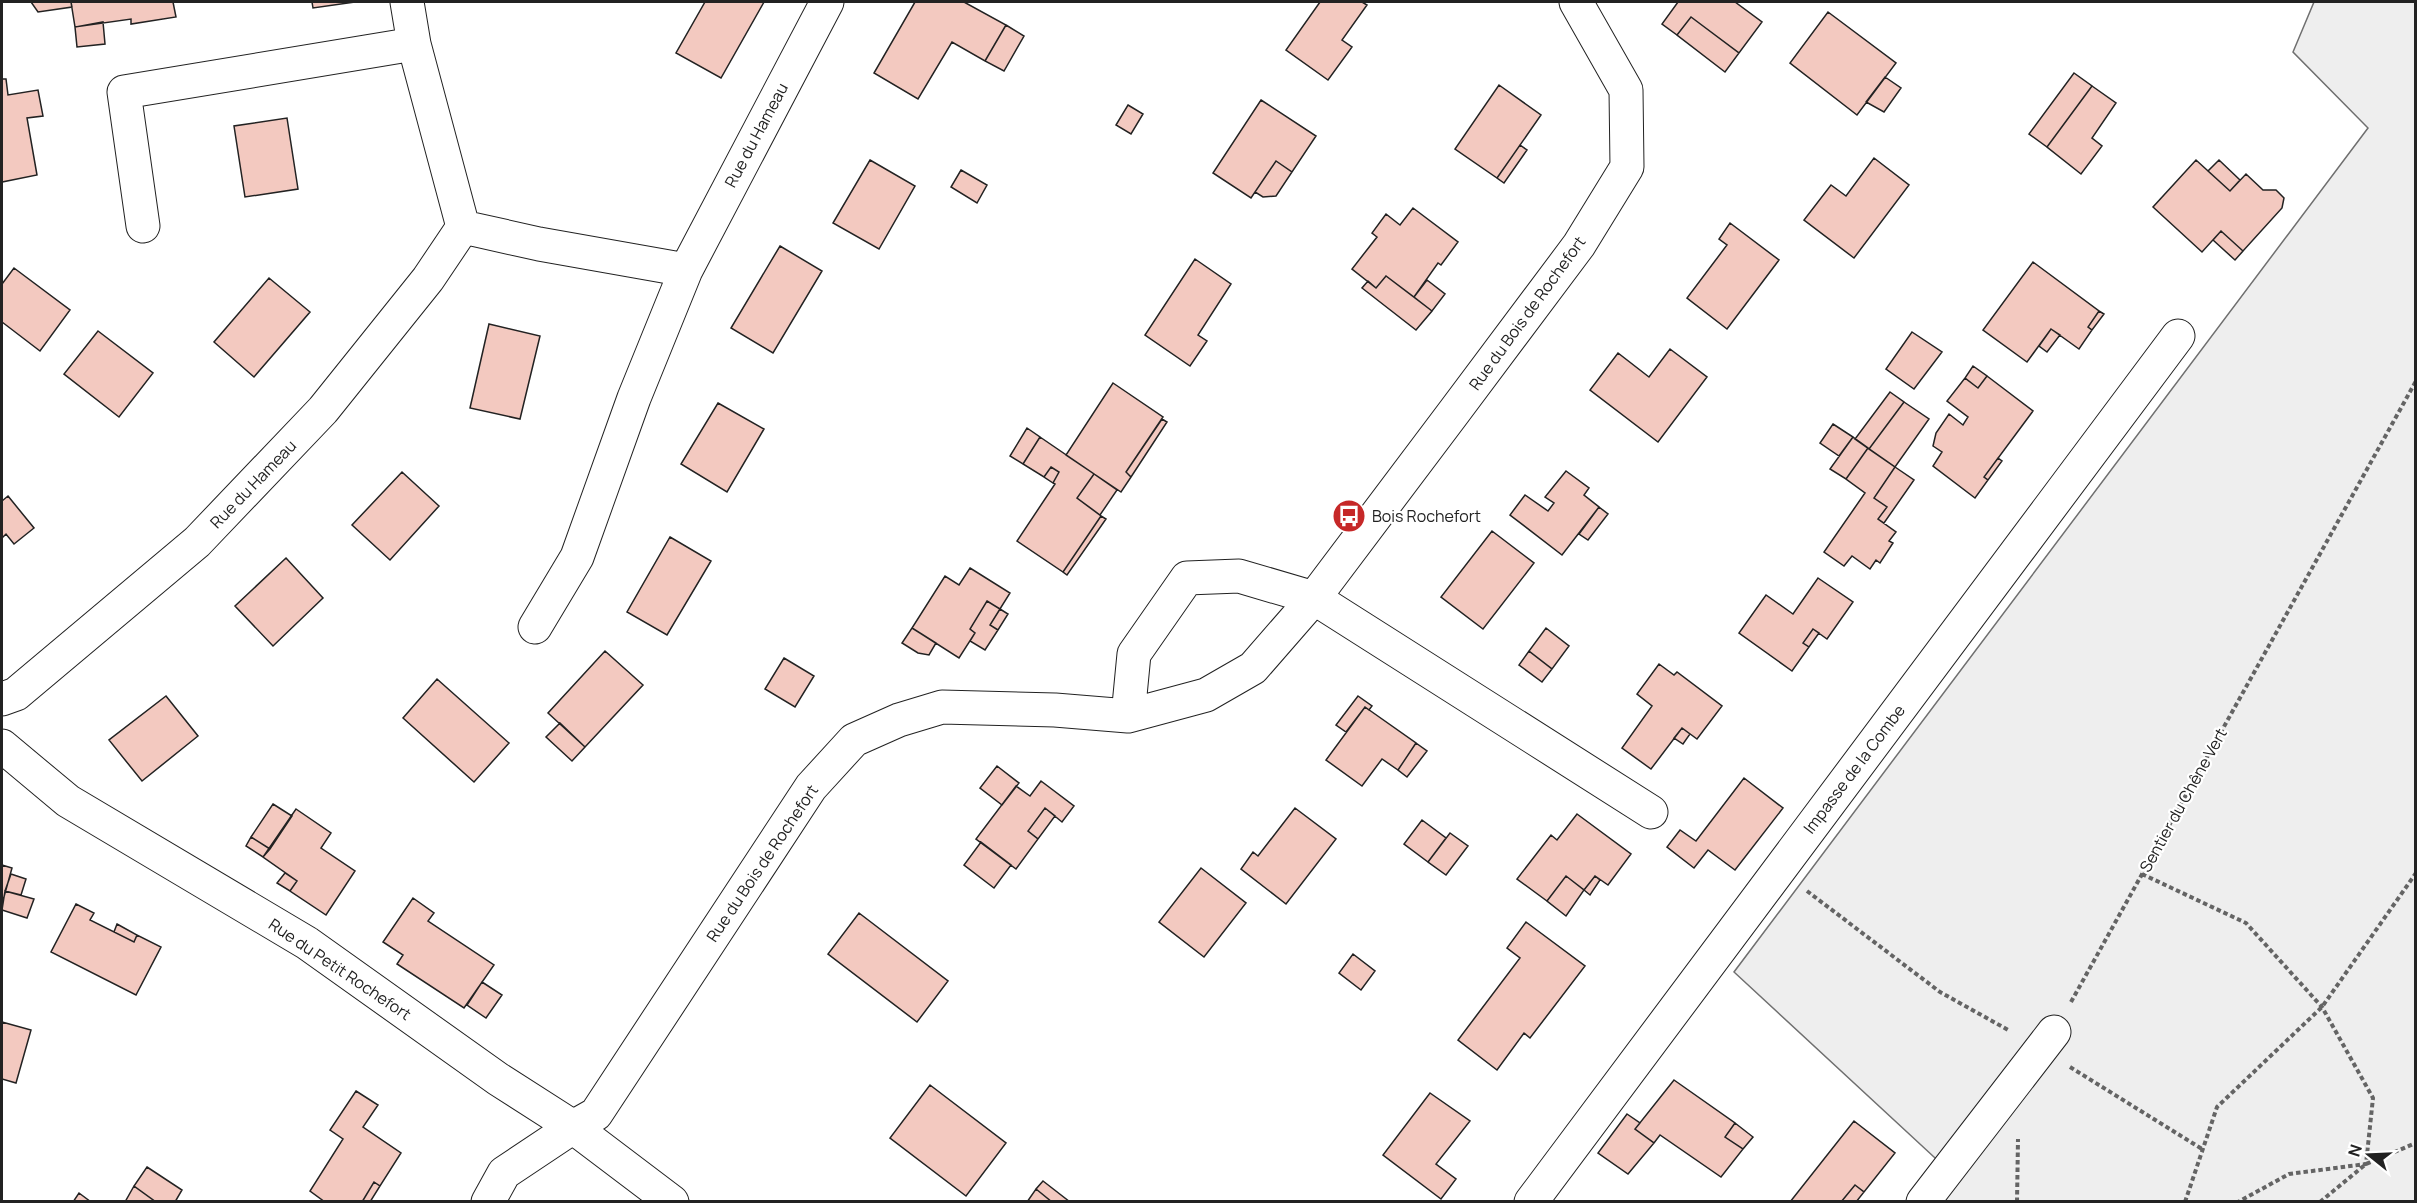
<svg xmlns="http://www.w3.org/2000/svg" width="2417" height="1203" font-family="Manrope,sans-serif">
<style>
.green{fill:#eee;stroke:#6f6f6f;stroke-width:1.5}
.building{fill:#f3c9c0;stroke:#222;stroke-width:1.5}
.lines{fill:none;stroke-linecap:round;stroke-linejoin:round}
.street-casing{stroke:#222;stroke-width:35}
.path{stroke:#646464;stroke-width:4;stroke-dasharray:4.5 3;stroke-linecap:butt}
.street{stroke:#fff;stroke-width:33}
.labels{text-anchor:middle;stroke-width:4.5;stroke-linejoin:round;paint-order:stroke}
.street-label{font-size:16px;fill:#222;stroke:#fff}
.poi-label{font-size:16px;fill:#222;stroke:#fff;text-anchor:start}
</style>
<rect width="100%" height="100%" fill="#fff"/>
<!-- green -->
<path class="green" d="M2314 2H2415V1201H1923L1947 1169 1734 972 2368 128 2293 52Z"/>
<!-- building -->
<path class="building" d="M31 2H71L72 7 38 12Z
M71 2H173L176 17 131 24V19L75 27Z
M312 2H355L313 8Z
M705 2H764L721 78 676 53Z
M915 2H964L1006 25 985 61 952 42 918 99 874 73Z
M1320 2H1362L1367 5 1342 40 1352 47 1328 80 1286 50Z
M1678 2H1735L1762 22 1739 53 1691 17 1677 35 1662 24Z
M1828 12 1896 63 1857 115 1790 63Z
M1691 17 1739 53 1725 72 1677 35Z
M103 22 105 44 77 47 75 27Z
M1006 25 1024 36 1004 71 985 61Z
M2074 73 2092 86 2047 147 2029 134Z
M1885 77 1901 88 1884 112 1866 102Z
M2 79H6L8 95 38 90 43 116 27 118 37 175 2 182Z
M1499 85 1541 115 1497 178 1455 149Z
M2092 86 2116 103 2092 138 2102 146 2081 174 2047 147Z
M1261 100 1316 136 1292 172 1276 161 1251 198 1213 173Z
M1128 105 1143 114 1131 134 1116 125Z
M287 118 298 189 245 197 234 126Z
M1520 145 1527 150 1504 183 1497 178Z
M1874 158 1909 185 1854 258 1804 220 1831 185 1846 196Z
M870 160 915 186 879 249 833 223Z
M2196 160 2230 191 2246 174 2263 190H2276L2284 198 2282 208 2243 251 2221 231 2202 252 2153 207Z
M2219 160 2240 180 2230 191 2208 171Z
M1276 161 1292 172 1276 196 1263 197 1255 192Z
M961 170 987 185 977 203 951 187Z
M1413 208 1458 242 1441 265 1438 263 1414 297 1386 276 1376 288 1352 269 1377 237 1372 233 1386 214 1400 225Z
M1730 223 1779 260 1727 329 1687 298 1727 245 1719 239Z
M2221 231 2243 251 2235 260 2213 240Z
M780 246 822 271 773 353 731 328Z
M1195 259 1231 284 1198 335 1207 341 1190 366 1145 335Z
M2033 262 2099 311 2088 327 2092 330 2079 349 2051 329 2027 362 1983 330Z
M14 268 70 310 40 351 2 322V284Z
M1386 276 1432 311 1416 330 1362 288 1368 281 1376 288Z
M269 278 310 312 254 377 214 342Z
M1427 280 1445 294 1432 311 1414 297Z
M2099 311 2104 314 2092 330 2088 327Z
M489 324 540 336 520 419 470 408Z
M2051 329 2060 335 2047 352 2039 346Z
M98 331 153 373 119 417 64 374Z
M1912 332 1942 352 1914 389 1886 369Z
M1670 349 1707 377 1658 442 1590 390 1618 353 1649 377Z
M1973 366 1987 376 1978 388 1965 378Z
M1987 376 2033 411 1984 477 1988 480 1975 498 1933 466 1942 452 1933 446 1936 433 1949 414 1963 425 1968 417 1947 401 1965 378 1978 388Z
M1113 383 1163 417 1126 472 1131 477 1121 492 1066 455Z
M1890 392 1904 402 1869 449 1855 439Z
M1904 402 1929 419 1895 467 1869 449Z
M718 403 764 429 727 492 681 464Z
M1162 419 1167 422 1131 477 1126 472Z
M1833 424 1853 437 1839 456 1820 443Z
M1027 428 1040 437 1023 464 1010 456Z
M1040 437 1094 474 1077 498 1101 516 1063 572 1017 541 1055 484 1053 483 1059 472 1051 467 1044 477 1023 464Z
M1853 437 1868 448 1846 479 1830 469Z
M1868 448 1895 467 1874 498 1887 507 1878 519 1896 532 1889 541 1893 543 1880 563 1876 560 1870 569 1852 556 1844 566 1824 552 1865 493 1846 479Z
M1998 458 2002 461 1988 480 1984 477Z
M1051 467 1059 472 1053 483 1044 477Z
M1895 467 1914 480 1884 523 1878 519 1887 507 1874 498Z
M1566 471 1589 488 1584 495 1599 507 1562 555 1510 515 1525 495 1548 511 1554 503 1545 497Z
M402 472 439 506 390 560 352 525Z
M1094 474 1117 490 1100 515 1077 498Z
M8 496 34 528 14 544 6 534 2 538V501Z
M1599 507 1608 514 1588 540 1579 534Z
M1101 516 1106 519 1067 575 1063 572Z
M1492 531 1534 563 1483 629 1441 597Z
M670 537 711 561 667 635 627 612Z
M286 558 323 598 273 646 235 606Z
M970 568 1010 593 1000 609 987 601 970 629 975 633 959 658 912 628 945 576 959 585Z
M1818 578 1853 602 1827 639 1813 629 1803 643 1809 647 1792 671 1739 633 1766 595 1793 614Z
M987 601 1000 609 990 625 998 630 985 650 970 641 975 633 970 629Z
M1000 609 1008 614 998 630 990 625Z
M912 628 936 643 929 655 918 653 902 643Z
M1546 628 1569 646 1552 669 1529 651Z
M1813 629 1819 633 1809 647 1803 643Z
M605 651 643 685 585 747 548 713Z
M1529 651 1552 669 1542 682 1519 665Z
M784 658 814 676 795 707 765 689Z
M1659 664 1674 675 1677 672 1722 706 1697 739 1682 728 1651 769 1622 748 1652 706 1637 694Z
M437 679 509 743 474 782 403 718Z
M166 696 198 736 142 781 109 740Z
M1358 696 1372 706 1369 710 1365 707 1346 732 1336 725Z
M1365 707 1416 743 1398 770 1382 759 1362 786 1326 760Z
M560 723 585 747 572 761 546 737Z
M1682 728 1690 734 1683 744 1674 738Z
M1416 743 1427 751 1407 777 1398 770Z
M997 766 1019 783 1002 805 980 788Z
M1744 778 1783 808 1735 870 1708 850 1694 868 1667 847 1680 830 1696 841Z
M1041 781 1074 806 1062 822 1045 808 1028 831 1038 839 1016 869 976 839 1016 786 1030 796Z
M273 804 292 816 270 849 251 837Z
M1045 808 1055 816 1038 839 1028 831Z
M1295 808 1336 839 1286 904 1241 869 1253 852 1258 856Z
M296 809 331 833 321 848 355 871 326 915 290 891 297 881 263 857Z
M1577 814 1631 854 1608 885 1595 876 1584 890 1566 876 1547 901 1517 879 1551 835 1557 840Z
M1422 820 1446 838 1428 862 1404 844Z
M1450 833 1468 846 1446 875 1428 862Z
M251 837 270 849 263 857 246 846Z
M981 842 1011 865 994 888 964 865Z
M2 865 12 868 2 904Z
M1201 868 1246 903 1204 957 1159 922Z
M285 873 297 881 290 891 277 883Z
M11 874 26 879 21 895 5 891Z
M1566 876 1584 890 1566 916 1547 901Z
M1595 876 1600 880 1590 895 1584 890Z
M5 891 34 899 27 918 2 910Z
M413 898 434 913 428 921 494 965 464 1008 397 964 403 955 383 942Z
M76 904 94 913 90 920 134 942 137 935 161 947 136 995 51 952Z
M859 913 948 981 917 1022 828 954Z
M1526 922 1585 966 1530 1038 1524 1033 1497 1070 1458 1040 1520 958 1507 948Z
M117 924 137 935 134 942 114 932Z
M1353 954 1375 971 1361 990 1339 973Z
M482 982 502 995 486 1018 467 1005Z
M2 1022 31 1030 16 1083 2 1079Z
M1674 1080 1735 1123 1725 1137 1743 1149 1721 1177 1660 1135 1654 1143 1635 1129Z
M930 1085 1006 1143 966 1196 890 1138Z
M356 1091 378 1105 363 1127 401 1153 380 1186 374 1182 362 1202H325L310 1191 343 1139 330 1130Z
M1430 1093 1470 1121 1436 1164 1456 1179 1441 1199 1383 1155Z
M1627 1114 1640 1123 1635 1129 1654 1143 1628 1174 1598 1153Z
M1854 1121 1895 1153 1864 1192 1855 1185 1841 1202H1790Z
M1735 1123 1753 1137 1743 1149 1725 1137Z
M147 1167 182 1190 175 1202H156L134 1186Z
M1043 1181 1070 1202H1052L1036 1189Z
M374 1182 380 1186 370 1202H362Z
M1855 1185 1864 1192 1856 1202H1841Z
M134 1186 156 1202H125Z
M1036 1189 1052 1202H1027Z
M79 1193 91 1202H73Z"/>
<g class="lines">
<!-- street casing -->
<g class="street-casing">
<path id="street" d="M407 2 414 44 463 227
M143 226 124 92 414 44
M535 627 577 557 634 398 686 270 827 2
M2 699 16 694 197 542 323 410 428 279 463 227 539 244 686 270
M1128 716 1134 654 1187 578 1239 576 1314 598 1651 812
M2 746 68 801 307 943 498 1079 573 1127 672 1202
M488 1202 504 1173 573 1127 596 1114 811 787 854 740 899 720 942 707 1055 710 1128 716 1206 695 1253 668 1314 598 1454 412 1579 245 1627 167 1626 90 1576 2
M1531 1202 2178 336
M1923 1202 2054 1032"/>
</g>
<!-- path -->
<path class="path" d="M2142 874 2246 923 2322 1007 2373 1098 2366 1164 2289 1174 2238 1202
M1807 891 1940 992 2010 1031
M2071 1002 2416 381
M2070 1067 2202 1149
M2017 1202 2018 1139
M2185 1202 2217 1107 2322 1007 2416 873
M2320 1202 2366 1164 2416 1143"/>
<!-- street -->
<use href="#street" class="street"/>
</g>
<!-- icons -->
<defs>
<g id="bus-disc" transform="scale(1.725)"><circle r="9.5" fill="#c62828" stroke="#fff"/><path d="M-5-6H5V4H4V6H2V4H-2V6H-4V4H-5ZM-3.5-4V0h7V-4ZM-3.5 1.2v1.5H-2V1.2ZM2 1.2v1.5H3.5V1.2Z" fill="#fff"/></g>
</defs>
<g fill-rule="evenodd">
<use href="#bus-disc" x="1349" y="516"/>
</g>
<g class="labels">
<!-- street labels -->
<g class="street-label">
<text transform="translate(756 135) rotate(-62)" y="6">Rue du Hameau</text>
<text transform="translate(1527 313) rotate(-54)" y="6">Rue du Bois de Rochefort</text>
<text transform="translate(253 484) rotate(-46)" y="6">Rue du Hameau</text>
<text transform="translate(1854 769) rotate(-53)" y="6">Impasse de la Combe</text>
<text transform="translate(2183 800) rotate(-61)" y="6">Sentier du Chêne Vert</text>
<text transform="translate(762 863) rotate(-56)" y="6">Rue du Bois de Rochefort</text>
<text transform="translate(340 969) rotate(34)" y="6">Rue du Petit Rochefort</text>
</g>
<!-- poi labels -->
<g class="poi-label">
<text x="1372" y="522">Bois Rochefort</text>
</g>
</g>
<!-- border -->
<rect width="2417" height="1203" fill="none" stroke="#222222" stroke-width="6"/>
<!-- north arrow -->
<g transform="translate(2369 1155) rotate(288)" stroke="#ffffff" stroke-width="4.5" paint-order="stroke">
<path d="M0-4.5L10 22L0 15L-10 22Z" fill="#222222"/>
<text y="-9" font-size="16" font-weight="bold" text-anchor="middle" fill="#222222">N</text>
</g>
</svg>
